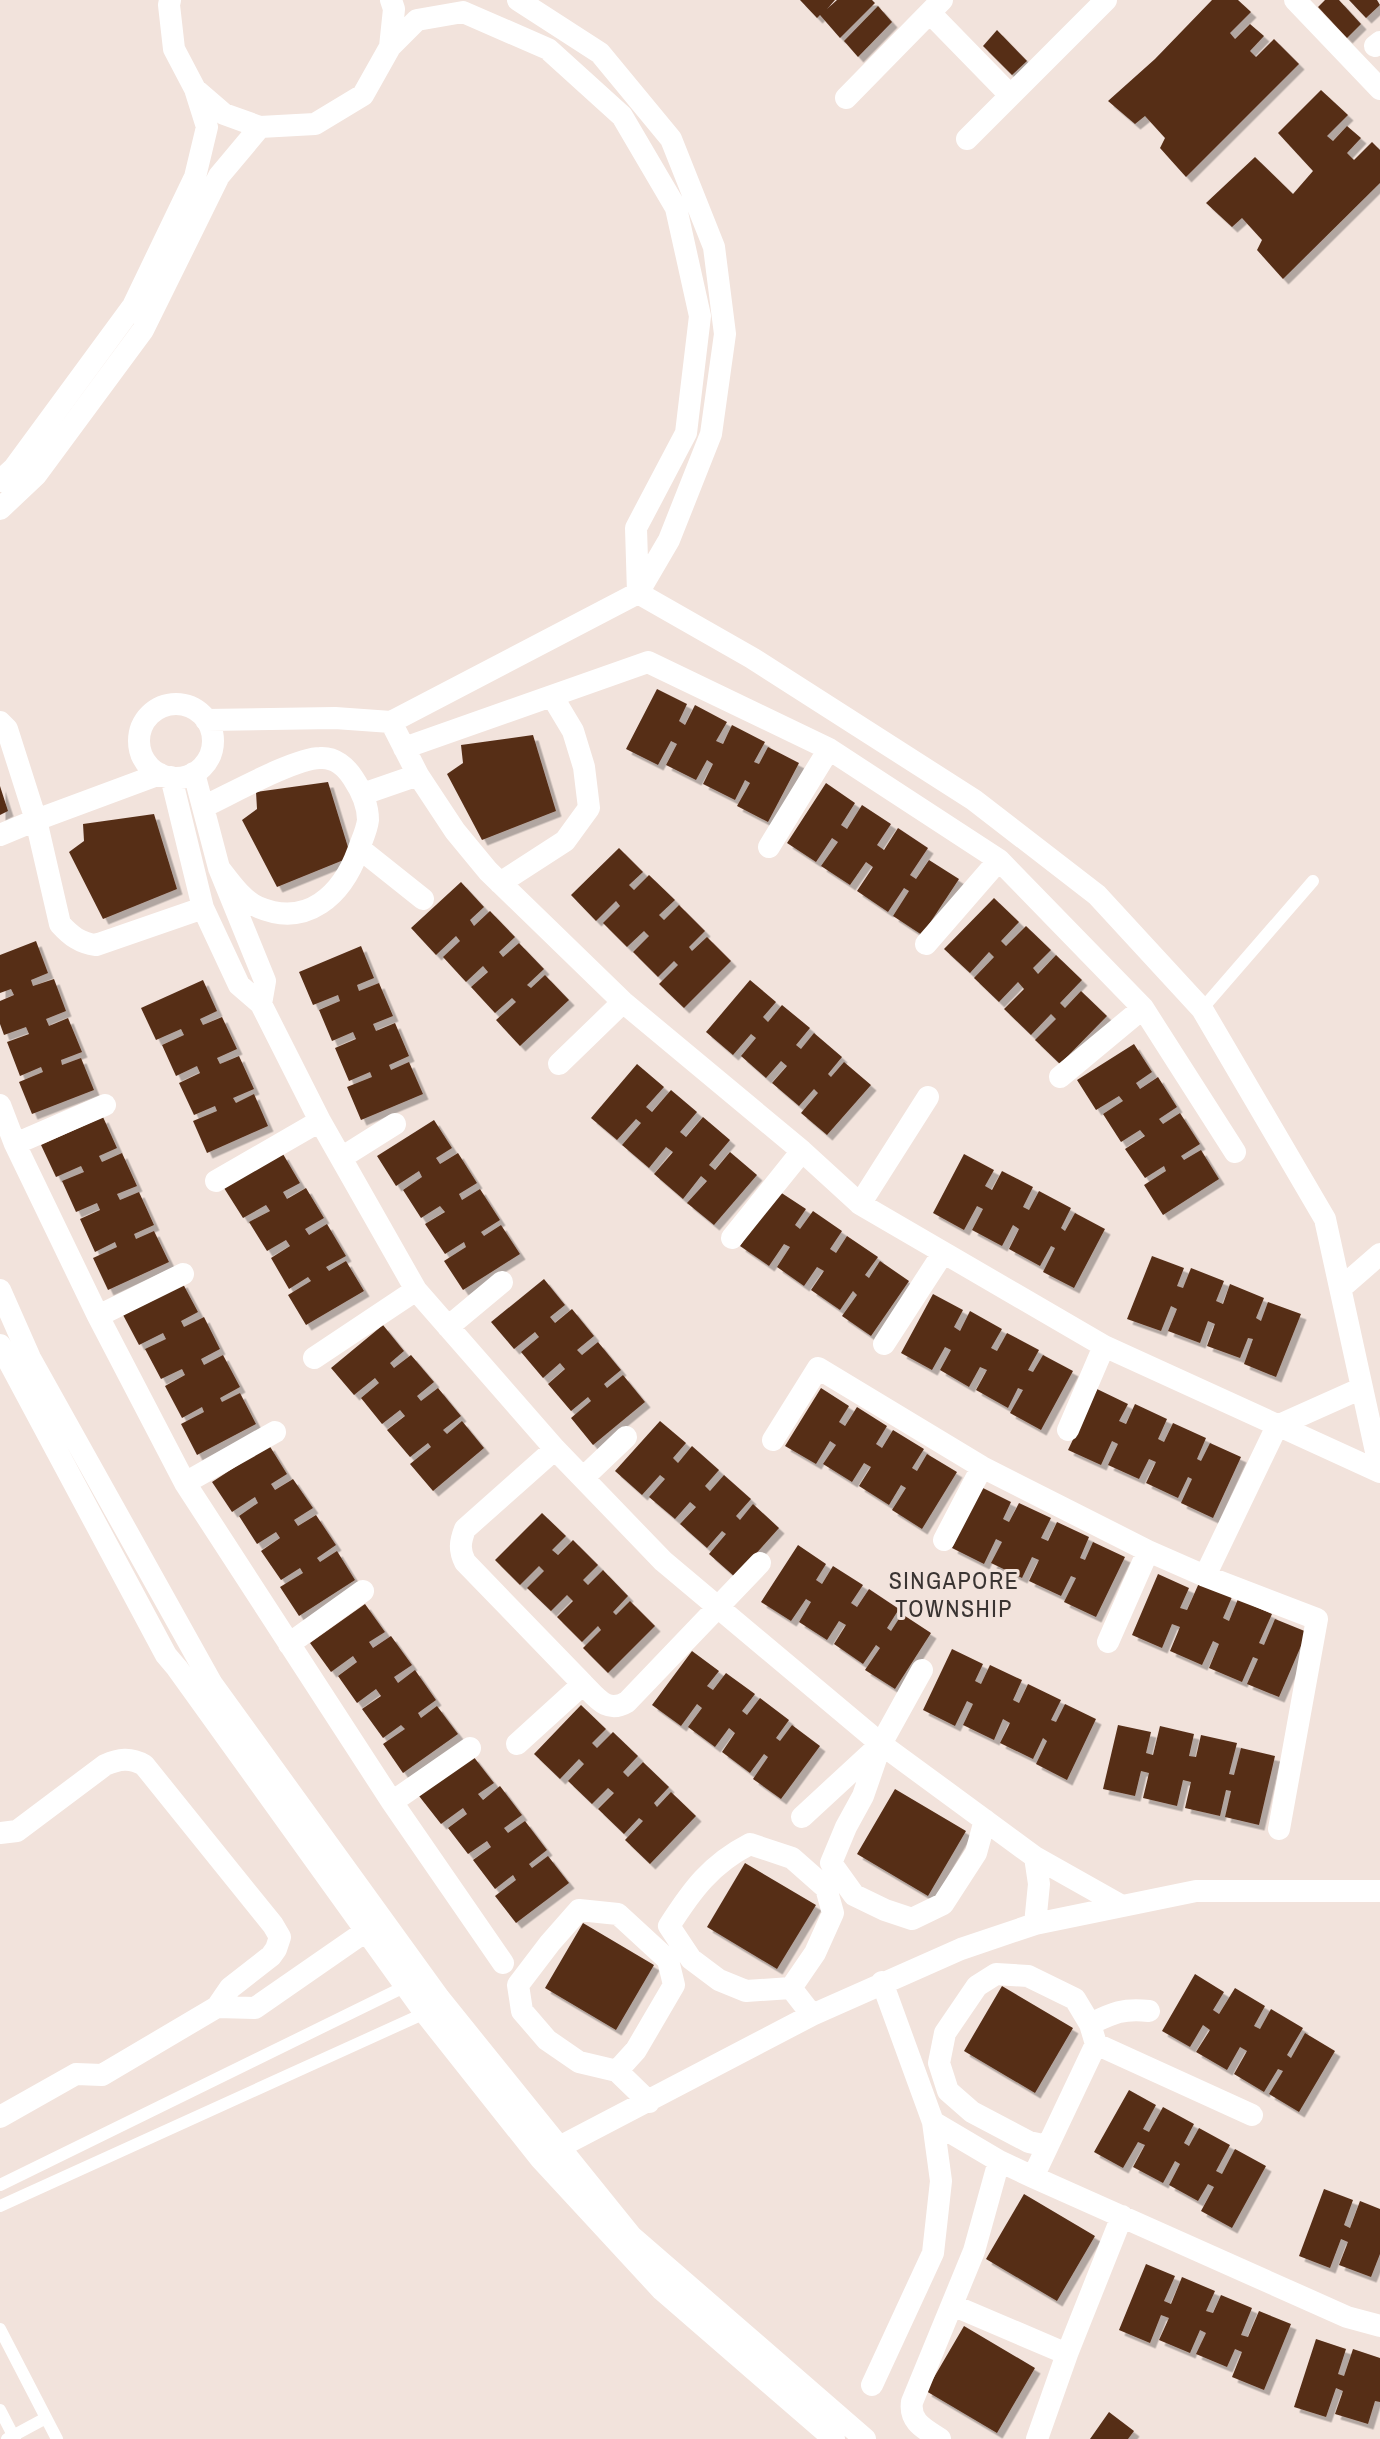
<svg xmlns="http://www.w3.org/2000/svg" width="1380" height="2439" font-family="'Archivo Narrow',sans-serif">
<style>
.building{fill:#562e19;filter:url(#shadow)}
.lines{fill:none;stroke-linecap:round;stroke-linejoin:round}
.service{stroke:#fff;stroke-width:12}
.minor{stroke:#fff;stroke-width:22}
.labels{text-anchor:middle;stroke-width:6;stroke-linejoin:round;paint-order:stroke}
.quarter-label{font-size:24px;letter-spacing:1.5px;fill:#3a3432;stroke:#f2e3dc}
</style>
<defs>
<filter id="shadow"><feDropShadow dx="5.5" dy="5.5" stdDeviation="0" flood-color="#0004"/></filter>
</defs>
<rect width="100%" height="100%" fill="#f2e3dc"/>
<!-- building -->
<path class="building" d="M800 0H835L827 9 837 0H872L875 3 840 38 820 15 817 18Z
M1212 0H1238L1251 12 1230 33 1235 39 1250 24 1264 36 1250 51 1256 57 1274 39 1299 64 1186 177 1160 148 1165 138 1145 116 1135 124 1108 101 1155 59Z
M1325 0H1339L1361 24 1347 38 1318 7Z
M1349 0H1377L1380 5 1366 18Z
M878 6 892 22 858 57 844 41Z
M997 30 1027 61 1012 75 983 46Z
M1321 90 1348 115 1327 136 1333 141 1347 126 1361 138 1347 153 1354 160 1372 142 1380 150V183L1283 279 1257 250 1262 240 1242 218 1232 227 1206 203 1255 157 1293 194 1313 171 1278 133Z
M657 689 687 704 679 721 685 725 695 705 727 722 716 741 723 744 732 725 765 742 754 762 759 764 768 747 799 763 768 822 737 806 750 783 745 780 735 800 703 784 713 764 707 760 696 780 666 765 677 744 671 741 658 765 626 749Z
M533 735 556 811 482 840 447 774 463 763 461 745Z
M328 782 351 857 277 887 242 820 257 809 256 792Z
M826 783 855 803 841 825 847 829 862 805 891 824 877 845 884 850 898 828 928 848 910 875 916 879 929 860 959 879 922 935 893 916 909 891 904 888 888 912 857 891 873 867 866 862 850 885 821 866 838 842 832 838 816 862 787 843Z
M0 786 8 811 0 815Z
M154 814 177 889 103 919 69 852 84 841 83 824Z
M619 848 643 872 629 885 634 890 649 875 675 900 659 915 664 920 679 905 705 931 689 947 692 951 707 937 731 961 684 1008 659 984 678 965 674 961 658 977 633 952 649 936 644 931 627 947 603 923 620 906 616 901 596 921 571 895Z
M461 882 484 907 470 920 474 926 490 911 515 937 499 952 503 957 519 943 544 969 527 985 531 988 545 975 569 1000 520 1046 496 1020 516 1002 512 998 495 1013 471 987 488 972 483 966 466 982 443 957 460 941 456 936 436 955 411 928Z
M994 898 1019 922 1001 941 1006 946 1026 926 1051 950 1033 968 1038 974 1056 955 1082 980 1060 1003 1065 1008 1081 991 1107 1016 1060 1064 1035 1040 1056 1019 1051 1014 1031 1035 1004 1009 1024 989 1018 982 999 1002 974 978 994 957 989 952 970 973 944 949Z
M36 941 48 973 31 980 33 986 54 979 66 1011 46 1019 49 1026 68 1018 82 1052 61 1060 62 1065 81 1058 94 1090 32 1114 19 1082 43 1072 41 1067 20 1076 7 1042 29 1034 26 1027 4 1035 0 1024V1001L14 995 11 989 0 993V955Z
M361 946 374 978 357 985 359 991 379 983 393 1016 373 1024 376 1031 395 1023 409 1056 389 1065 391 1070 409 1062 423 1094 361 1120 347 1087 372 1077 370 1072 349 1081 335 1048 356 1039 353 1032 332 1041 319 1010 340 1001 338 995 313 1005 299 972Z
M203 980 217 1011 200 1019 203 1025 222 1017 237 1049 217 1058 220 1064 239 1056 254 1089 233 1098 236 1103 254 1094 268 1126 207 1153 193 1121 217 1111 215 1106 194 1115 179 1083 200 1073 197 1066 176 1076 162 1045 184 1035 181 1029 156 1040 141 1008Z
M750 980 776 1002 763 1017 768 1022 782 1005 810 1028 796 1045 801 1049 814 1033 842 1057 828 1074 831 1077 844 1062 871 1085 827 1135 801 1113 818 1093 814 1089 799 1106 772 1083 787 1066 781 1061 766 1078 741 1056 756 1038 751 1034 733 1055 706 1032Z
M1134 1044 1152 1072 1136 1083 1140 1089 1158 1077 1177 1107 1159 1119 1163 1124 1180 1113 1200 1144 1181 1156 1184 1160 1201 1150 1219 1179 1163 1215 1144 1185 1166 1171 1164 1166 1145 1178 1125 1149 1145 1136 1140 1130 1121 1142 1103 1114 1123 1101 1119 1096 1096 1110 1077 1080Z
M637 1064 664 1087 646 1107 652 1112 671 1090 697 1112 680 1132 686 1137 703 1117 730 1140 709 1165 715 1170 730 1152 757 1175 714 1225 687 1203 707 1181 701 1176 683 1199 654 1174 673 1152 666 1147 649 1168 622 1145 641 1123 636 1119 617 1140 591 1118Z
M103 1117 117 1148 99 1156 102 1162 122 1153 137 1186 117 1194 120 1200 139 1192 154 1225 134 1234 136 1239 154 1231 169 1262 108 1290 93 1258 117 1247 115 1242 95 1252 80 1219 100 1210 97 1203 76 1212 62 1181 84 1172 81 1166 56 1177 41 1145Z
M434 1120 452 1148 436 1158 440 1164 458 1153 477 1183 459 1194 462 1200 480 1189 500 1220 481 1232 484 1236 501 1225 520 1254 463 1290 444 1261 466 1247 464 1242 445 1254 425 1224 445 1212 440 1206 421 1218 403 1190 422 1177 419 1171 396 1186 377 1156Z
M283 1154 300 1183 283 1192 287 1199 306 1188 324 1218 305 1229 309 1235 327 1224 346 1256 326 1267 329 1271 346 1261 364 1291 306 1325 288 1295 311 1281 308 1277 289 1289 271 1258 290 1246 286 1240 267 1251 249 1222 270 1211 266 1205 243 1218 224 1188Z
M964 1154 994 1170 985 1186 992 1190 1002 1171 1033 1187 1023 1207 1029 1210 1039 1191 1071 1208 1061 1228 1065 1231 1075 1213 1105 1229 1074 1288 1043 1272 1055 1248 1051 1246 1040 1266 1009 1249 1019 1229 1013 1225 1002 1246 972 1230 983 1209 977 1206 964 1230 933 1213Z
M777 1190 806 1209 795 1225 800 1229 813 1211 842 1231 830 1249 836 1253 847 1236 878 1257 865 1275 869 1278 880 1261 909 1281 871 1336 842 1316 857 1295 853 1291 840 1310 811 1290 824 1271 817 1267 804 1286 777 1267 790 1247 784 1244 769 1266 740 1246Z
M1152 1256 1184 1268 1177 1286 1183 1288 1191 1268 1224 1281 1216 1301 1223 1304 1230 1284 1264 1298 1256 1318 1261 1321 1268 1302 1301 1314 1276 1377 1244 1364 1253 1339 1248 1338 1240 1358 1207 1346 1215 1324 1208 1321 1200 1343 1168 1331 1177 1309 1171 1306 1161 1331 1127 1319Z
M544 1279 565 1305 550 1317 555 1323 572 1309 594 1336 577 1350 582 1355 598 1342 621 1370 604 1384 607 1388 623 1375 645 1402 593 1445 571 1418 591 1401 588 1397 571 1411 548 1384 565 1369 560 1363 543 1378 521 1352 539 1337 535 1332 514 1349 491 1322Z
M182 1282 198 1312 181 1321 184 1327 204 1317 220 1349 201 1359 204 1365 223 1355 240 1387 220 1398 222 1402 240 1393 256 1424 197 1455 181 1424 204 1412 202 1407 182 1418 165 1386 185 1375 182 1369 161 1379 145 1349 166 1339 163 1333 139 1345 122 1313Z
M933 1294 963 1310 954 1327 960 1331 970 1311 1002 1329 991 1348 997 1351 1007 1333 1039 1350 1028 1370 1033 1372 1043 1355 1073 1371 1041 1430 1010 1413 1023 1390 1018 1388 1008 1408 976 1390 987 1370 980 1367 969 1387 940 1370 951 1350 945 1347 932 1370 901 1353Z
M383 1325 404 1351 390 1363 394 1368 411 1355 434 1382 417 1396 421 1401 438 1388 461 1416 443 1430 447 1434 462 1421 484 1448 433 1491 410 1464 431 1447 428 1443 410 1457 387 1430 405 1416 400 1410 382 1424 361 1398 379 1383 375 1378 354 1395 331 1368Z
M821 1388 849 1406 839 1422 845 1426 857 1407 887 1426 876 1444 882 1448 893 1430 924 1449 912 1468 917 1471 927 1454 957 1472 922 1529 892 1510 906 1488 901 1485 889 1505 859 1486 871 1467 864 1463 852 1482 823 1464 836 1445 830 1441 816 1464 785 1446Z
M1097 1389 1128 1404 1119 1421 1126 1424 1135 1404 1167 1419 1158 1439 1164 1442 1173 1423 1206 1438 1197 1459 1201 1461 1210 1443 1241 1457 1213 1518 1181 1503 1192 1479 1188 1477 1178 1498 1146 1483 1156 1462 1149 1459 1139 1479 1108 1465 1118 1444 1112 1441 1101 1465 1068 1450Z
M660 1421 686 1443 673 1458 678 1463 692 1446 719 1470 705 1486 710 1491 724 1475 751 1499 736 1516 740 1520 753 1504 779 1528 735 1577 709 1554 726 1534 722 1531 707 1548 680 1524 696 1507 690 1502 675 1519 649 1497 665 1479 660 1475 642 1495 615 1471Z
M269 1445 287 1474 271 1484 275 1490 293 1479 313 1508 294 1520 298 1526 316 1515 336 1545 317 1558 320 1562 337 1551 355 1580 299 1616 280 1587 303 1573 300 1568 281 1580 261 1551 280 1538 276 1532 257 1544 239 1516 258 1503 255 1497 232 1512 212 1482Z
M981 1487 1011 1502 1003 1519 1009 1522 1019 1503 1051 1518 1041 1538 1048 1541 1057 1522 1089 1537 1080 1558 1085 1560 1093 1542 1125 1557 1096 1617 1064 1602 1076 1578 1071 1576 1061 1596 1029 1581 1039 1560 1032 1557 1022 1578 991 1563 1002 1542 996 1539 984 1564 952 1548Z
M542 1513 566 1536 552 1550 558 1555 573 1540 598 1565 583 1580 588 1585 603 1570 628 1596 613 1612 616 1615 630 1601 655 1626 608 1673 583 1648 601 1630 598 1626 582 1642 557 1617 573 1601 567 1595 551 1611 527 1588 544 1571 539 1566 520 1585 495 1560Z
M798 1545 826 1564 816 1580 822 1584 833 1566 863 1585 851 1603 857 1607 869 1589 899 1609 887 1628 891 1631 902 1614 931 1633 895 1689 865 1670 880 1648 876 1645 863 1664 834 1644 846 1625 839 1621 827 1640 799 1622 811 1602 806 1599 791 1621 761 1602Z
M1158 1574 1189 1588 1180 1608 1187 1610 1199 1583 1232 1597 1223 1618 1229 1621 1238 1599 1272 1614 1259 1643 1264 1645 1275 1619 1307 1632 1279 1697 1247 1684 1258 1659 1253 1657 1242 1682 1209 1668 1219 1644 1213 1641 1202 1665 1170 1651 1180 1627 1172 1624 1162 1648 1132 1635Z
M365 1604 385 1632 369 1642 373 1648 391 1636 412 1665 394 1677 398 1683 415 1670 436 1700 418 1713 421 1718 437 1706 458 1734 403 1773 383 1744 405 1729 401 1725 383 1738 362 1709 381 1696 376 1689 357 1703 338 1676 357 1662 353 1656 331 1672 310 1643Z
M952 1649 983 1664 975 1681 981 1684 990 1665 1022 1680 1013 1700 1019 1703 1028 1684 1061 1700 1051 1720 1056 1722 1065 1704 1096 1719 1067 1780 1036 1764 1047 1741 1043 1738 1033 1759 1000 1743 1010 1723 1003 1719 994 1740 963 1725 973 1704 967 1701 955 1726 923 1710Z
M692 1651 719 1671 707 1686 713 1690 726 1673 755 1694 742 1711 747 1715 760 1698 789 1720 776 1738 780 1741 792 1725 820 1746 781 1799 753 1779 768 1757 764 1754 750 1773 722 1752 735 1733 729 1728 715 1747 688 1727 702 1708 697 1704 681 1726 652 1705Z
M581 1705 606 1729 592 1743 597 1748 613 1732 638 1756 623 1772 628 1777 643 1762 669 1787 654 1803 657 1807 671 1792 696 1816 650 1864 625 1840 643 1821 639 1818 624 1834 598 1809 614 1793 608 1788 592 1804 568 1781 584 1764 579 1759 560 1779 534 1754Z
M1118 1725 1151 1732 1146 1753 1153 1755 1160 1726 1194 1734 1189 1756 1196 1757 1201 1735 1237 1743 1229 1774 1234 1775 1241 1748 1275 1756 1259 1825 1225 1817 1231 1791 1226 1790 1220 1816 1185 1808 1191 1782 1183 1780 1177 1806 1143 1798 1149 1773 1141 1771 1135 1796 1103 1789Z
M473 1756 494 1783 478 1794 483 1800 500 1786 522 1815 504 1828 508 1833 525 1821 547 1850 529 1864 532 1868 548 1856 569 1883 516 1923 495 1896 516 1880 513 1875 495 1889 473 1860 491 1847 487 1841 468 1854 448 1828 467 1814 463 1808 441 1824 419 1796Z
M895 1789 966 1831 928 1896 857 1854Z
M745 1863 816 1905 777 1969 707 1927Z
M583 1923 654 1965 616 2030 545 1988Z
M1195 1974 1224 1992 1213 2010 1219 2014 1235 1988 1265 2006 1254 2026 1260 2029 1271 2009 1303 2028 1287 2055 1291 2058 1305 2033 1335 2051 1299 2112 1269 2094 1283 2071 1278 2069 1264 2092 1234 2074 1247 2051 1240 2047 1227 2070 1196 2052 1210 2030 1203 2025 1190 2047 1162 2031Z
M1002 1986 1073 2028 1035 2093 964 2051Z
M1129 2090 1156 2105 1143 2129 1149 2132 1163 2107 1194 2124 1184 2143 1189 2146 1199 2128 1230 2145 1216 2171 1222 2174 1235 2149 1266 2166 1232 2228 1201 2211 1214 2187 1208 2184 1198 2201 1169 2185 1180 2164 1175 2161 1163 2183 1133 2167 1145 2145 1138 2142 1123 2168 1094 2152Z
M1324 2189 1353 2200 1344 2225 1350 2228 1360 2201 1380 2209V2254L1371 2277 1339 2265 1348 2242 1341 2239 1330 2268 1299 2256Z
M1024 2194 1095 2236 1057 2301 986 2259Z
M1146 2264 1175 2276 1164 2301 1171 2304 1182 2277 1215 2291 1206 2311 1213 2313 1221 2295 1252 2308 1241 2335 1248 2337 1259 2311 1291 2324 1264 2390 1232 2377 1242 2352 1235 2349 1227 2367 1196 2354 1206 2333 1200 2330 1190 2353 1159 2340 1169 2318 1161 2315 1150 2343 1119 2330Z
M964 2326 1035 2368 997 2433 926 2391Z
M1316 2339 1346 2349 1338 2374 1344 2376 1353 2349 1380 2358V2402L1375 2401 1368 2424 1335 2414 1343 2391 1336 2388 1326 2417 1294 2407Z
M1109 2412 1134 2431 1128 2439H1090Z"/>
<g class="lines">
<!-- service -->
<path class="service" d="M1202 1009 1313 881
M0 2185 406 1986
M0 2206 425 2013
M0 2329 57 2439
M0 2410 15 2439
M7 2439 46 2418"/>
<!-- minor -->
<path class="minor" d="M170 0 169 5 174 49 195 89 224 114 260 127 315 124 363 95 390 47 394 9 391 0
M1295 0 1380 89
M930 13 1010 95
M1375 46 1380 42
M390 47 417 20 463 12 548 49 622 116 676 208 700 316 686 433 636 528 638 593
M846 98 942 0
M967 139 1106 0
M0 481 14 468 133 306 195 177 207 127 195 89
M0 509 36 475 143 330 219 176 260 127
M638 593 752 658 974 800 1097 895 1202 1009 1325 1219 1380 1470
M139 741a37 37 0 1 1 74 0a37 37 0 1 1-74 0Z
M206 720 335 718 391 722 638 593 669 540 711 434 725 334 714 247 671 139 600 53 518 0
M0 722 7 729 36 820 60 924C71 936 80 943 96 945L203 908
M391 722 418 775 455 831 488 871 623 1002 802 1151 860 1204 1104 1346 1380 1472
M404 748 648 662 829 749 999 860 1143 1008 1235 1152
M194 773 219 868 265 981 261 1004
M171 777 203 908 239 985 261 1004 320 1121 416 1290 555 1449 663 1561 881 1744 1035 1857 1039 1884 1035 1924
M363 794 418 775
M203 807C229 795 295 758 320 758 335 757 346 767 353 778 361 790 368 805 368 820 367 830 361 842 358 851 342 895 307 928 258 907 242 900 230 882 219 868
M0 835 36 820 160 774
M769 847 829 749
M359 848 423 899
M500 883 565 841 589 808 584 767 573 731 552 696
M926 944 999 860
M559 1064 623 1002
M1060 1077 1143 1008
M0 1105 15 1144 98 1316 185 1483 392 1802 503 1963
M15 1144 105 1105
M341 1158 395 1124
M216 1181 320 1121
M860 1204 928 1097
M732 1238 802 1151
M1341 1288 1380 1254
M0 1290 30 1358 212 1684 439 1998 631 2236 865 2439
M98 1316 183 1274
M448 1327 502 1282
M884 1344 943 1253
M0 1345 166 1655 177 1668 425 2013 540 2158 662 2290 834 2439
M314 1358 416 1290
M1068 1430 1104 1346
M773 1440 818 1368 982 1467 1148 1551 1205 1576 1317 1619 1279 1829
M555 1449 465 1529C460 1542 459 1550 465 1562L583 1684
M583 1478 626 1437
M185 1483 275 1432
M944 1540 982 1467
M1205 1576 1277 1426 1362 1388
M1108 1642 1148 1551
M289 1644 363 1591
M517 1744 583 1684C597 1698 607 1714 627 1702L760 1563
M881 1744 863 1796 846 1827 831 1863 854 1895 885 1910 912 1919 943 1904 976 1853 985 1820
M392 1802 470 1748
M802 1817 881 1744 922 1670
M0 1833 17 1831 105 1765C119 1759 130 1757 144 1765L273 1925 280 1937 276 1949 271 1956 230 1988 217 2007 102 2075 76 2074 0 2117
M1035 1857 1122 1906
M791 1988 815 1953 833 1913 826 1888 792 1858 750 1844C711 1864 692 1890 669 1926L691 1959 719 1980 746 1991 791 1988 812 2015
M217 2007 255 2008 366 1931
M1090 2024C1113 2013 1123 2008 1149 2011
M1096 2044 1252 2115
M617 2071 636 2050 674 1985 668 1960 618 1914 579 1910 550 1943 518 1985 522 2011 547 2040 579 2062 617 2071 649 2102
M933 2122 999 2161 1033 2177 1347 2317 1380 2326
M546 2154 812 2015 961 1949 1035 1924 1196 1891H1380
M1033 2177 1096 2044 1090 2024 1075 1999 1028 1976 996 1974 977 1986 945 2033 939 2063 948 2091 972 2112 1029 2142 1047 2146
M952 2305 1067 2354
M872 2385 933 2253 941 2181 933 2122 882 1982
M940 2439C925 2429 909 2422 912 2402L974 2251 999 2161
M1037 2439 1067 2354 1122 2216"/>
</g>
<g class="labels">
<!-- quarter labels -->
<g class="quarter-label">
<text x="954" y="1589">SINGAPORE<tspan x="954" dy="28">TOWNSHIP</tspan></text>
</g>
</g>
</svg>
